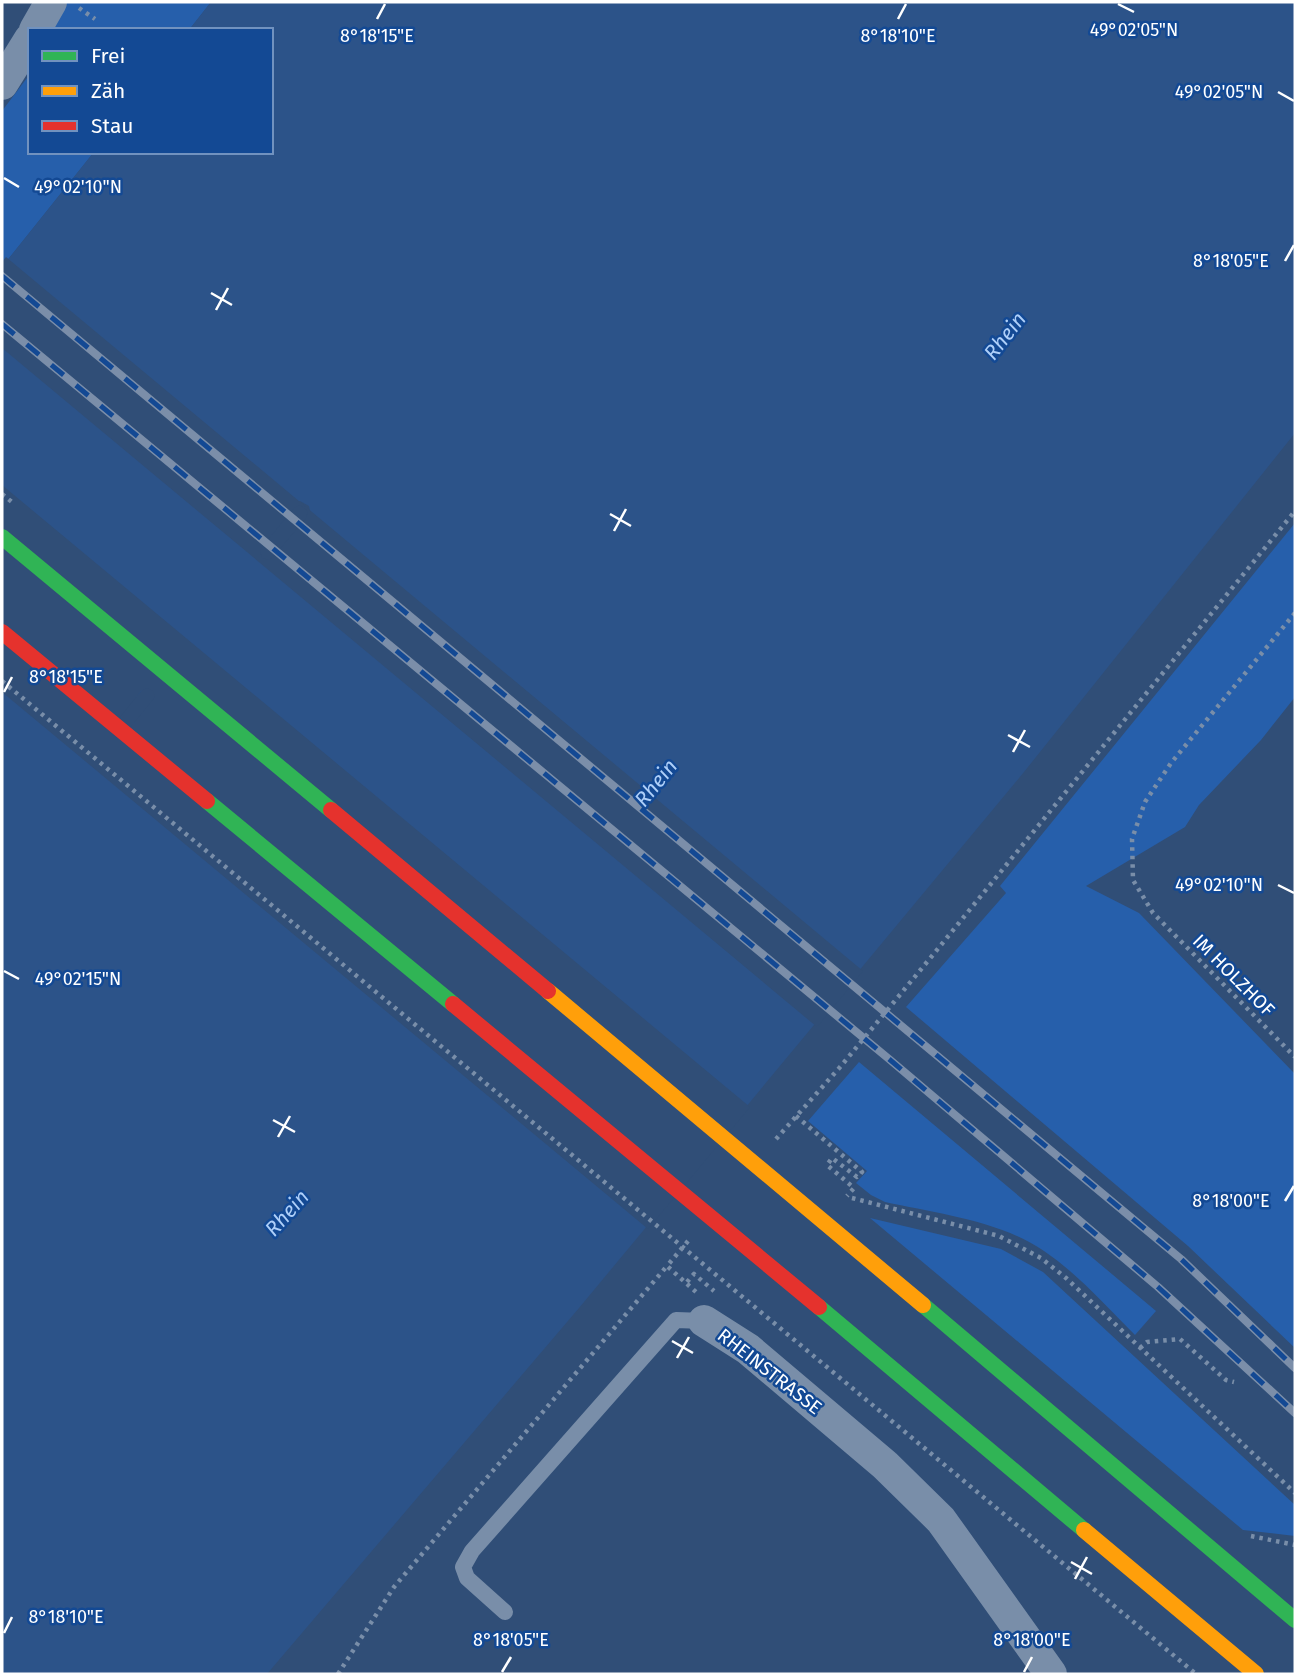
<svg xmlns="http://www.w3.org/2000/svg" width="1297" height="1676" font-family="'Fira Sans',sans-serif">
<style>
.green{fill:#265fab}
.water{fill:#2c5389;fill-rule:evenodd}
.pier{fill:#304e77;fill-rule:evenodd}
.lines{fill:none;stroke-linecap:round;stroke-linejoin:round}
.path{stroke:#798ea9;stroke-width:4.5;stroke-dasharray:3.5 5;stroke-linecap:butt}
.lane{stroke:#798ea9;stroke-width:16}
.street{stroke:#798ea9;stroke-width:32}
.rail-casing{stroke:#7b8ea9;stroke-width:8}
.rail{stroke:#134994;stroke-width:5;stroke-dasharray:16;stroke-linecap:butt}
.path-bridge{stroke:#798ea9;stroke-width:4.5;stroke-dasharray:3.5 5;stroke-linecap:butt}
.fast-bridge{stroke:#30b455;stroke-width:16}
.slow-bridge{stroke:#ff9f0a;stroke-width:16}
.jam-bridge{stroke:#e5322d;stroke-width:16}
.ticks{fill:none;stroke:#fff;stroke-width:2.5}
.labels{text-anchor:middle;stroke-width:5;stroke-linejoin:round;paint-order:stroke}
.street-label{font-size:19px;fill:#fff;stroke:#134994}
.water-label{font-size:21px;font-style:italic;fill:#aecff9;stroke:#134994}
.ticks-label{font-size:18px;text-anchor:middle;fill:#fff;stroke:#134994;stroke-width:5;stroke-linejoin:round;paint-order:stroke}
</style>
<rect width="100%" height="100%" fill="#304e77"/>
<!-- green -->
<path class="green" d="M60 2H211L189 30H45Z
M30 74V152H94L2 267V111Z
M1295 523V697L1261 740 1199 805 1185 827 1086 886 1139 913 1295 1074V1348L1188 1246 906 1007 1006 893 1000 886Z
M859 1062 1156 1311 1135 1335C1106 1306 1078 1274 1044 1251 1001 1221 936 1213 885 1202L871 1195 856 1183 867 1171 808 1121Z
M870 1218 1001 1249 1043 1272 1295 1505V1536L1243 1530Z"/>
<!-- water -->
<path class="water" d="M211 2H1295V433L1024 772 579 1308 267 1674H2V267L94 152H271V30H189ZM300 501 309 506 311 515 270 563 257 556 259 545 295 503ZM148 684 156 689V703L112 747 106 729Z"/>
<!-- pier -->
<path class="pier" d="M6 257 863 971 817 1027 2 348V262ZM300 505 308 511 306 518 273 557 269 560 262 558 260 551 262 547 294 508Z
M2 485 750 1107 648 1229 2 692ZM147 688 153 691 155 697 120 740 109 731 141 691Z"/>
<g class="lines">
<!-- path -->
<path class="path" d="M79 8 95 19
M1295 613 1171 763 1145 802 1132 839 1133 880 1153 913 1295 1057
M796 1116 862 1172 857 1177 832 1158 827 1165 854 1188 847 1196
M776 1139 841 1066 932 956 1295 511
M852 1198 999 1236 1041 1258 1066 1278 1295 1493
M688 1241 667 1266 696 1292
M687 1282 694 1274 714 1291
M1140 1348 1147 1342 1180 1339 1226 1380 1234 1382
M1251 1536 1295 1545
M338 1674 394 1587 667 1266"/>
<!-- lane -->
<path class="lane" d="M505 1612 467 1578 463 1567 472 1551 676 1320 704 1321"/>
<!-- street -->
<path class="street" d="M35 30 51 2
M2 84 30 39
M704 1321 748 1349 885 1465 941 1520 1051 1674"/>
<!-- rail casing -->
<g class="rail-casing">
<path id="rail" d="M2 276 1181 1259 1295 1368
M2 324 889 1059 1158 1287 1295 1413"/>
</g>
<!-- rail -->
<use href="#rail" class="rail"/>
<!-- path-bridge -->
<path class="path-bridge" d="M2 494 13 503
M2 681 1196 1674"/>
<!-- fast-bridge -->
<path class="fast-bridge" d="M2 537 331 810
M207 801 453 1004
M923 1305 1295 1620
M819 1307 1084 1530"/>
<!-- slow-bridge -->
<path class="slow-bridge" d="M548 991 923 1305
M1084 1530 1256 1674"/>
<!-- jam-bridge -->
<path class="jam-bridge" d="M2 632 207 801
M331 810 548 991
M453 1004 819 1307"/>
</g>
<!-- ticks -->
<path class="ticks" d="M1118 4 1134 12M377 19 385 4M898 19 906 4M1278 92 1294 101M4 178 19 187M1285 261 1294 245M211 293 232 305M216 310 228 288M610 514 631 526M614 531 626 509M4 692 12 677M1008 735 1030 747M1013 752 1025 730M1278 885 1294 893M4 971 19 979M273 1120 295 1132M278 1137 290 1116M1285 1201 1294 1186M672 1341 693 1353M677 1358 689 1337M1071 1562 1092 1574M1075 1579 1087 1557M4 1633 12 1617M502 1672 511 1657M1024 1672 1032 1657"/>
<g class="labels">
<!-- street labels -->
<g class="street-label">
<text transform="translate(1234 975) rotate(45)" y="7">IM HOLZHOF</text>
<text transform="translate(770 1371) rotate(38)" y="7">RHEINSTRASSE</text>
</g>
<!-- water labels -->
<g class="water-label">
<text transform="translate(1005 336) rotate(-52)" y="7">Rhein</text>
<text transform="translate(656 783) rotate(-51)" y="7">Rhein</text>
<text transform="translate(287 1213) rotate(-48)" y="7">Rhein</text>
</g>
</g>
<g class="ticks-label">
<text x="1134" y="36">49°02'05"N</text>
<text x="377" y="42">8°18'15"E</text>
<text x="898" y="42">8°18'10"E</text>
<text x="1219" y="98">49°02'05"N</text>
<text x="78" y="193">49°02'10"N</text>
<text x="1231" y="267">8°18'05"E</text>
<text x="66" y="683">8°18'15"E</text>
<text x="1219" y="891">49°02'10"N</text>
<text x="78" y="985">49°02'15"N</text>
<text x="1231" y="1207">8°18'00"E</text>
<text x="66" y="1623">8°18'10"E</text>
<text x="511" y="1646">8°18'05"E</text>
<text x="1032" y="1646">8°18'00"E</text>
</g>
<!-- border -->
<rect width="1297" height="1676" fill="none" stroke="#ffffff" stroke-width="7"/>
<!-- legend -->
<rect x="28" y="28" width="245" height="126" fill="#134994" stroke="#7192bf" stroke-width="2"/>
<rect x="42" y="51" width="35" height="10" fill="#30b455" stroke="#7192bf" stroke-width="2"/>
<text x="91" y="63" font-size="21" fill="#ffffff">Frei</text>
<rect x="42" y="86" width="35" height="10" fill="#ff9f0a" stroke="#7192bf" stroke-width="2"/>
<text x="91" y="98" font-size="21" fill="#ffffff">Zäh</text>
<rect x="42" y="121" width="35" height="10" fill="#e5322d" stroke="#7192bf" stroke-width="2"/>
<text x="91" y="133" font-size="21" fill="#ffffff">Stau</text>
</svg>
